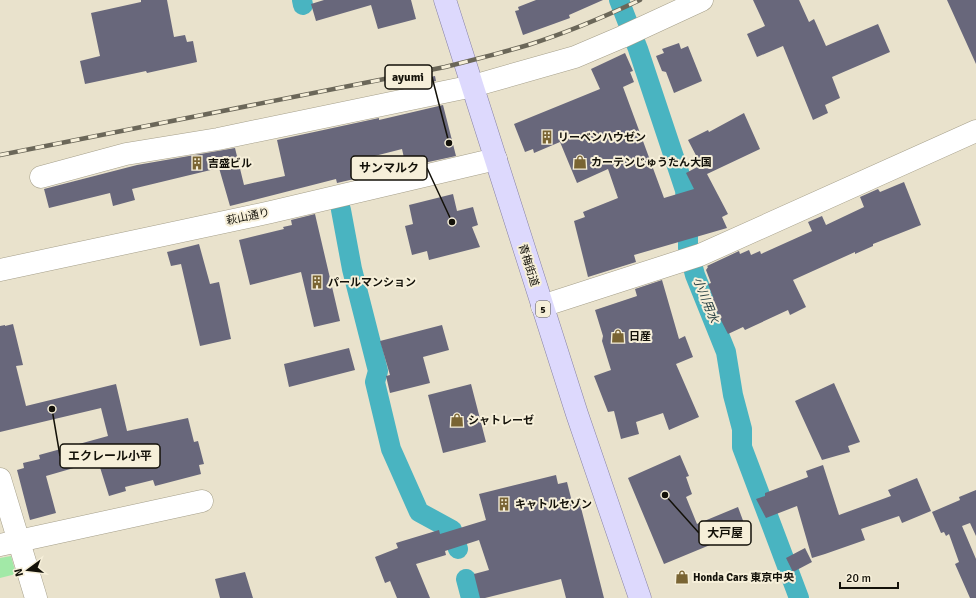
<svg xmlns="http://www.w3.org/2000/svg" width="976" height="598" font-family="Signika,'Noto Sans JP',sans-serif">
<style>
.green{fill:#a2e9a7}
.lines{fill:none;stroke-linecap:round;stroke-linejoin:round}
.canal{stroke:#49b4c1;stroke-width:20}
.building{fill:#68677b}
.minor-casing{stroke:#a59f8a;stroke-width:23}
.tertiary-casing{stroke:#a59f8a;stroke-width:23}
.primary-casing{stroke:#8782a7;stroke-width:23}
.minor{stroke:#fff;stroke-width:22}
.tertiary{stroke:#fff;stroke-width:22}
.primary{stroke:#ddd9fd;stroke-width:22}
.rail-casing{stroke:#6b6759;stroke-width:4.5}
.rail{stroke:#f6efd9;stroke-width:3;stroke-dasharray:9;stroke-linecap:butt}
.labels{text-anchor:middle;stroke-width:4;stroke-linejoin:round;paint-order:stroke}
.shield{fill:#f6efd9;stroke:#575447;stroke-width:1}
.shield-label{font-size:10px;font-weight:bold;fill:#131109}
.poi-label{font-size:11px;font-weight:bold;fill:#131109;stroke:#f6efd9;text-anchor:start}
.street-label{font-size:11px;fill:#131109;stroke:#f6efd9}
.water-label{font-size:12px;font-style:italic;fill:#263f42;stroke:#f6efd9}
.leader{fill:none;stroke:#131109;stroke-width:1.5}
.callout-dot{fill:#131109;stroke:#f6efd9;stroke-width:1.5}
.callout{fill:#f6efd9;stroke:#131109;stroke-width:1.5}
.callout-label{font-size:12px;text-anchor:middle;font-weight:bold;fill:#131109}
</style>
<rect width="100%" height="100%" fill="#e9e2cc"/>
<!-- green -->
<path class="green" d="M11 556 16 574 0 578V558Z"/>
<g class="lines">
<!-- canal -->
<path class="canal" d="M302 0 303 5
M619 0 638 49 685 190 688 228V248L695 275 726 352 733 395 742 429V447L799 598
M341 210 352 269 378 371 375 382 391 449 419 512 452 530 458 549
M466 579 471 598"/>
</g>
<!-- building -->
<path class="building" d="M141 0H167L174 37 185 35 187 42 193 41 197 62 147 73 146 71 85 84 80 61 100 56 91 13 141 2Z
M324 0H411L416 19 378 29 371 5 316 21 311 4Z
M536 0H603L569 15 570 18 523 35 515 11 519 10 518 7Z
M753 0H799L809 22 814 19 826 46 878 24 890 52 832 77 840 98 825 105 828 113 813 120 783 46 757 57 747 34 765 26Z
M947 0H976V64Z
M679 43 681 49 688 46 702 81 674 93 666 72 662 71 656 56 664 53 662 49Z
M625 53 633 71 630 72 634 82 623 87 664 198 694 189 686 173 701 165 688 140 708 130 709 132 744 113 760 149 707 174 728 214 722 217 727 228 634 255 636 262 588 277 574 221 585 217 583 212 618 198 608 169 577 183 560 142 534 153 533 149 525 152 514 124 600 89 591 69Z
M435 76 436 81 407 87 406 82Z
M443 105 456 156 410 166 408 157 404 158 402 149 363 159 367 176 337 183 336 179 230 206 219 168 132 189 135 200 113 206 110 193 49 208 44 189 137 165 235 148 244 185 285 176 277 140 379 118V120Z
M904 182 921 225 873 244V246L855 254V252L793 280 806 307 790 315 788 310 745 330 743 327 728 334 710 299 713 297 708 284 711 283 706 270 708 267 707 266 739 251 740 254 749 250 751 255 760 251 761 254 812 231 808 222 822 216 826 225 864 207 860 197 878 189 880 192Z
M453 194 457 211 473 207 478 225 472 227 480 247 429 260 427 251 412 255 405 226 413 224 409 205Z
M315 214 340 321 314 327 301 272 250 285 239 240 284 229 283 227 292 225 291 220Z
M199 244 210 284 219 282 231 339 200 346 181 264 171 266 167 252Z
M662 280 679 339 685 336 693 357 676 364 699 417 669 430 663 413 636 422 639 434 621 439 614 411 608 412 594 376 611 370 602 341 603 336 595 310 637 296 635 289Z
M13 324 23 365 16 366 26 406 116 384 127 431 188 418 194 442 198 441 204 464 199 465 201 474 155 486 153 480 125 487 126 491 109 496 98 461 46 476 56 513 30 520 17 470 24 468 23 463 40 459 39 455 108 436 101 408 0 432V326L5 325V326Z
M442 325 449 350 423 357 430 383 390 393 386 376 390 375 380 341Z
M349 348 355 370 289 387 284 364Z
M834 383 860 442 848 446 850 452 822 460 795 401Z
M471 384 486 442 443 453 428 395Z
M680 455 689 476 686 477 692 494 686 497 697 524 738 507 745 526 708 541 710 545 664 564 628 478Z
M823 465 839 515 891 496 888 490 917 478 931 511 902 523 899 516 861 529 865 540 825 554 812 558 797 506 766 518 756 499 765 496V493L808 477 806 471Z
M556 475 558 484 567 482 572 502 579 500 604 598H566L561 579 485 598H480L474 574 489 570 479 540 445 551 446 555 416 564 430 598H397L390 581 385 583 375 557 398 548 396 543 439 530 440 534 486 520 479 494Z
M976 490V536L970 523 962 526 976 559V598H970L955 564 959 562 949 534 946 536 944 532 941 533 932 512 960 500 959 497Z
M805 548 812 562 793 572 786 558Z
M245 572 253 598H220L215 579Z"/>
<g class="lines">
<!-- minor casing -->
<g class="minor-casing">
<path id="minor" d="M41 177 126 154 218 139 473 86
M542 306 700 255 976 131
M0 545 202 501"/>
</g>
<!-- tertiary casing -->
<g class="tertiary-casing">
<path id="tertiary" d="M473 86 575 57 622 37 702 0
M0 270 271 212 496 159
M0 479 36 598"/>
</g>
<!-- primary casing -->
<g class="primary-casing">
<path id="primary" d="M445 0 577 414 640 598"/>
</g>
<!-- minor -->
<use href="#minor" class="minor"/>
<!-- tertiary -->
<use href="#tertiary" class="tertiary"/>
<!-- primary -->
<use href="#primary" class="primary"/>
<!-- rail casing -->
<g class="rail-casing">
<path id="rail" d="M0 155 445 67C473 60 501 53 528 45 566 33 604 17 640 0"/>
</g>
<!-- rail -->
<use href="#rail" class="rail"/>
</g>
<!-- icons -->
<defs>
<g id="building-bare" transform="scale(1.08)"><path d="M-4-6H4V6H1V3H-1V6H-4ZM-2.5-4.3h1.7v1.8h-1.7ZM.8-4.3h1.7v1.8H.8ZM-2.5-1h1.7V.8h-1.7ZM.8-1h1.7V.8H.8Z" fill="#796433" stroke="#f6efd9" stroke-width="2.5" paint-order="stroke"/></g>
<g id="shop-bare" transform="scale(1.08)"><path d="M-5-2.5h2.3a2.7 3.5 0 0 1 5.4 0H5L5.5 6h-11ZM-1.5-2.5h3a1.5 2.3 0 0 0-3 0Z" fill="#796433" stroke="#f6efd9" stroke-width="2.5" paint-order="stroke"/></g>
</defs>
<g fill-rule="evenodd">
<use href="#building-bare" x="547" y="137"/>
<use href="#shop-bare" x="580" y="162"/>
<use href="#building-bare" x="197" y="163"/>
<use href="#building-bare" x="317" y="282"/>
<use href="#shop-bare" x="618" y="336"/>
<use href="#shop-bare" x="457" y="420"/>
<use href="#building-bare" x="504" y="504"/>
<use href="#shop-bare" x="682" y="577"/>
</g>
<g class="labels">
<!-- shield labels -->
<rect class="shield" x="536" y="301" width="14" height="16" rx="3"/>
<g class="shield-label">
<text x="543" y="313">5</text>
</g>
<!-- poi labels -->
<g class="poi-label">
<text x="558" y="141">リーベンハウゼン</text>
<text x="591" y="166">カーテンじゅうたん大国</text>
<text x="208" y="167">吉盛ビル</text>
<text x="328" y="286">パールマンション</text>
<text x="629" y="340">日産</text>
<text x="468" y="424">シャトレーゼ</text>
<text x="515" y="508">キャトルセゾン</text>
<text x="693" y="581">Honda Cars 東京中央</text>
</g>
<!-- street labels -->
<g class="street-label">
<text transform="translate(248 216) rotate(-12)" y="4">萩山通り</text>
<text transform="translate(529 265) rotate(73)" y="4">青梅街道</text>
</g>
<!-- water labels -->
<g class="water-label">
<text transform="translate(706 300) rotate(68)" y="4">小川用水</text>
</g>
</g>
<!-- callouts -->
<path class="leader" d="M449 143L432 77M452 222L427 168M52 409L60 456M665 495L699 533"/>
<g class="callout-dot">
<circle cx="449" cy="143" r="4"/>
<circle cx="452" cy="222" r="4"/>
<circle cx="52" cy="409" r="4"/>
<circle cx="665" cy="495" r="4"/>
</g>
<g class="callout">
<rect x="385" y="65" width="47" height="24" rx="4"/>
<rect x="351" y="156" width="76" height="24" rx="4"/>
<rect x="60" y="444" width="100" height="24" rx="4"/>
<rect x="699" y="521" width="52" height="24" rx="4"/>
</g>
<g class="callout-label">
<text x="408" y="81">ayumi</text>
<text x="389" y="172">サンマルク</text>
<text x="110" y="460">エクレール小平</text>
<text x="725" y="537">大戸屋</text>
</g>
<!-- north arrow -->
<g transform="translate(28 570) rotate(255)" stroke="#f6efd9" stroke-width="3" paint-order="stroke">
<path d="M0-3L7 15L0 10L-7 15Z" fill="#131109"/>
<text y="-6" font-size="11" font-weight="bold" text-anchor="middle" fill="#131109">N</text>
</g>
<!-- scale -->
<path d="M840 582v6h58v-6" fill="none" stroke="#131109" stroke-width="2"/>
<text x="846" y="582" font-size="12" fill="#131109" stroke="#f6efd9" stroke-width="3" paint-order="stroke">20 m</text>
</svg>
